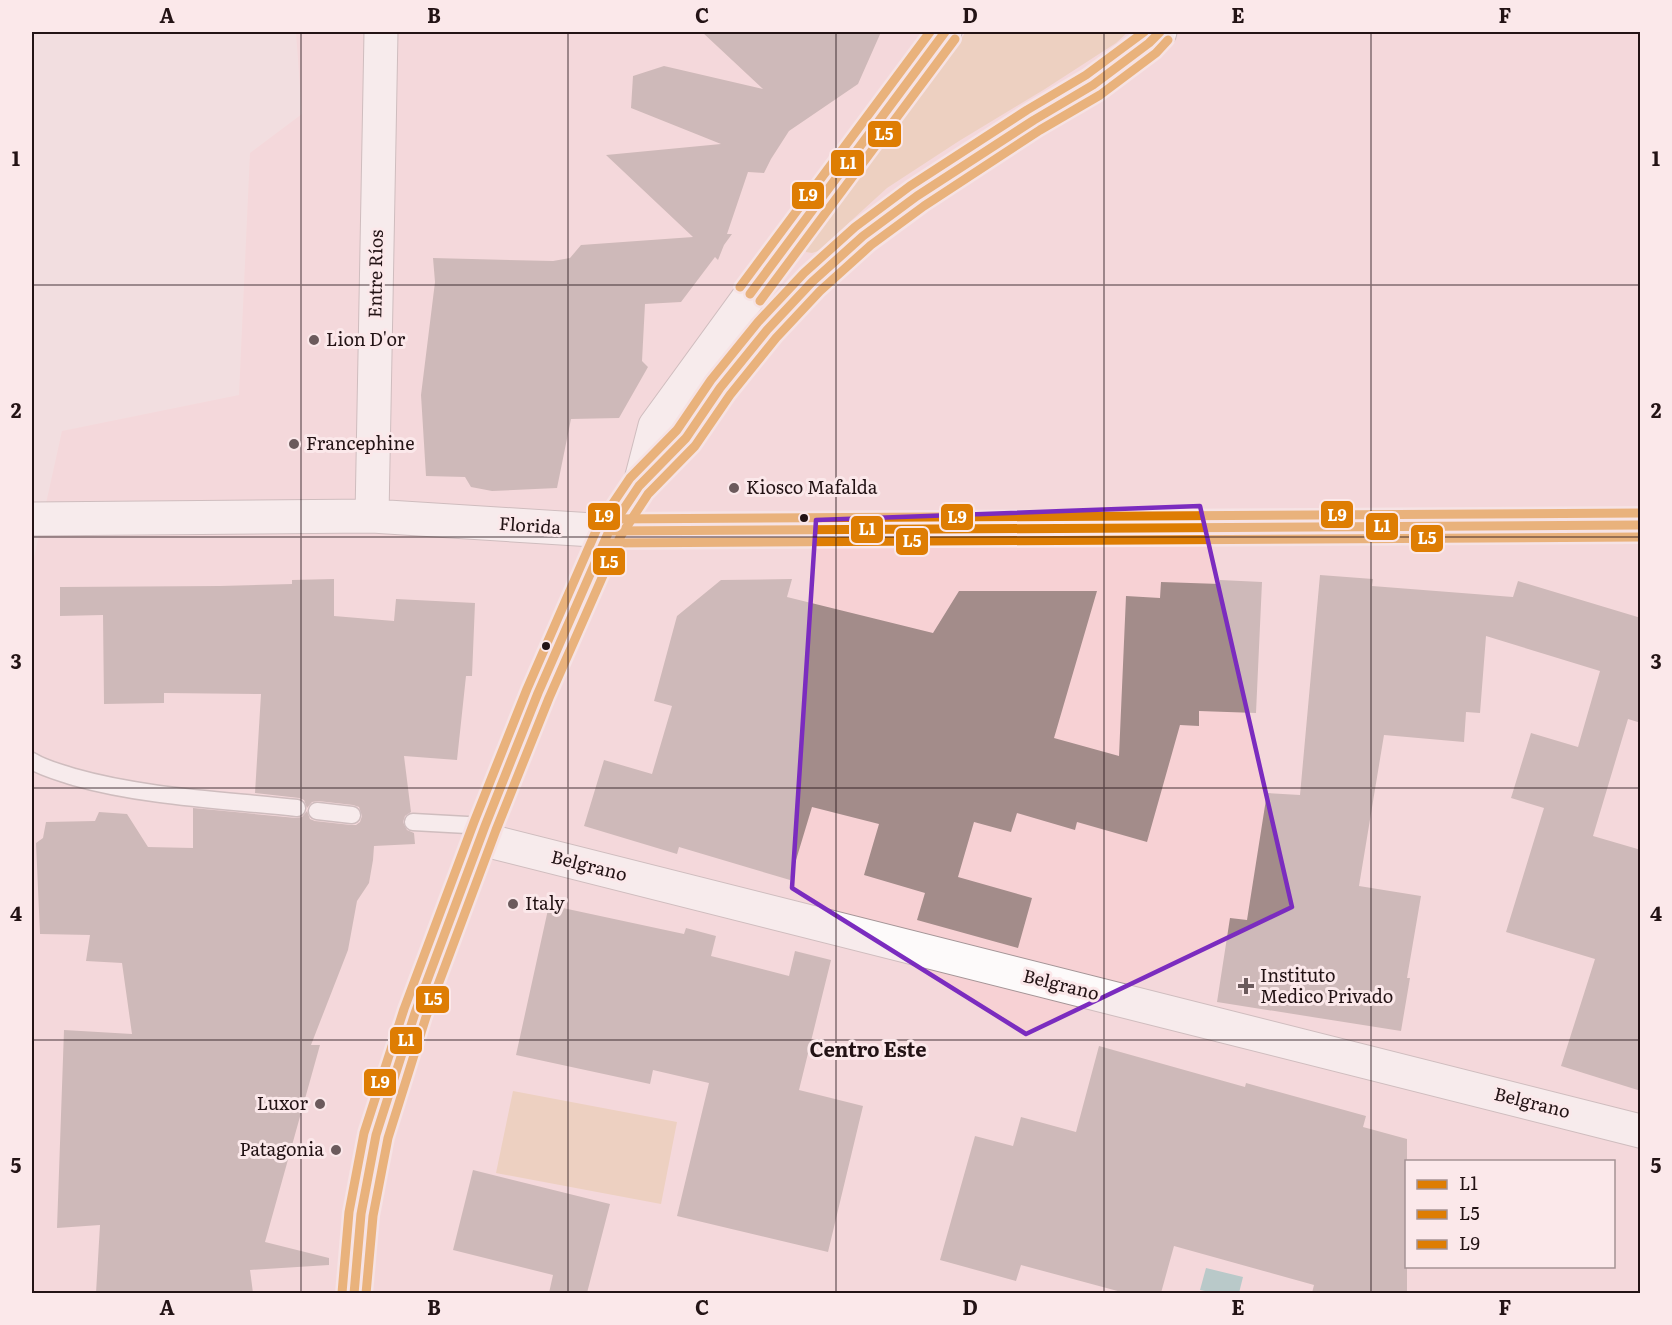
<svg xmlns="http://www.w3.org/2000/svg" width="1672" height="1325" font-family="Literata,serif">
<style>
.built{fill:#f7d1d4;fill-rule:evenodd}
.green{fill:#e6bf9b}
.water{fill:#73b0ae}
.building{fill:#a38c8a}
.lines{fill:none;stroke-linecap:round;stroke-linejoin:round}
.lane-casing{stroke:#a49496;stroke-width:19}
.street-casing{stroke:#a49496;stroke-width:35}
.primary-casing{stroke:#a49496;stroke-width:35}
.lane{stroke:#fdfafa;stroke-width:16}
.street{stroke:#fdfafa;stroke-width:33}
.primary{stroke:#fdfafa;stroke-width:33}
.bus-1-casing{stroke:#fbe8ea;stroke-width:14}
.bus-2-casing{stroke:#fbe8ea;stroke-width:14}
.bus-3-casing{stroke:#fbe8ea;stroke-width:14}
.bus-1{stroke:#de7d03;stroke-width:9}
.bus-2{stroke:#de7d03;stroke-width:9}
.bus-3{stroke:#de7d03;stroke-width:9}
.marked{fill:none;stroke:#7b2cbf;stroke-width:4.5;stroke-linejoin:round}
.grid{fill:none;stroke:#231315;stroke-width:1.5;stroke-opacity:0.55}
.poi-dot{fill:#6b5a5c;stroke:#fbe8ea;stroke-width:2}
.bus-dot{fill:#231315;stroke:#fbe8ea;stroke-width:2}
.labels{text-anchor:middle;stroke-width:6;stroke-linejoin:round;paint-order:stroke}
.street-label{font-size:18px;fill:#231315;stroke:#fbe8ea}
.poi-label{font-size:18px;fill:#231315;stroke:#fbe8ea;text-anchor:start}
.neighbourhood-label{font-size:20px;font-weight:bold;fill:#231315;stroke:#fbe8ea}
.line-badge{stroke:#fbe8ea;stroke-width:2}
.badge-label{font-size:16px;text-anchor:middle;font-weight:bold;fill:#fff}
.neatline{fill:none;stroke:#231315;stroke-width:2}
.grid-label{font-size:20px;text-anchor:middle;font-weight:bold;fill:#231315}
</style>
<rect width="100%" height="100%" fill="#f2dee0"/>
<!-- built -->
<path class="built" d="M296 32H1640V1293L32 1294V567L62 431 239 395 250 153 302 114ZM1406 1162H1614V1266H1406Z"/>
<!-- green -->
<path class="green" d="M966 32H1128L1116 43 1045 89 959 141 887 188 818 251 812 253 806 252 805 246 808 241Z
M513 1091 677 1122 661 1204 496 1173Z"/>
<!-- water -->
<path class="water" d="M1206 1268 1243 1277 1239 1293H1215L1200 1290Z"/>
<!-- building -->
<path class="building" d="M702 32H881L858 84 789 131 771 159 764 173 748 172 727 234H732L724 245 718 260 715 257 681 302 645 304 642 361 648 367 619 418 571 419 557 488 492 491 471 487 465 477 426 476 421 395 435 282 433 258 553 261 570 258 581 245 693 237 606 155 721 144 631 108 633 76 664 66 763 89Z
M1320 575 1373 579 1372 586 1513 597 1518 581 1641 618V723L1628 719 1593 836 1641 850V1091L1561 1066 1595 959 1506 932 1544 808 1511 798 1531 733 1578 747 1600 671 1486 636 1480 713 1466 712 1464 742 1384 735 1359 886 1421 896 1407 978H1410L1401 1031 1217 1002 1230 918 1247 920 1267 793 1300 795Z
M334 579V616L394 621 396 599 475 603 472 676H466L457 760 404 756 411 812 405 816 403 822 407 830 414 833 415 844 374 846 373 860 369 883 357 901 348 950 311 1045H320L265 1242 329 1258V1265L250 1270 253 1293H96L100 1225 57 1228 64 1030 132 1034 122 963 86 961 90 935 40 934 36 843 43 838 46 822 95 821 99 812 127 814 148 847 193 848V808L296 818 302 817 307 811 310 819 315 821 351 825H356L360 822 362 816 359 807 353 805 318 801 312 802 307 808 304 800 299 798 255 793 261 694 164 693V703L104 704 103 615 60 616V587L220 586 292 584V580Z
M792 579 787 597 933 633 959 591H1097L1054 738 1119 756 1126 596 1160 598 1161 582 1220 584V580L1262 582 1256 713 1199 711V726L1180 725 1147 842 1077 822 1075 830 1017 813 1011 832 974 822 958 877 1032 898 1018 948 917 920 925 893 864 875 879 824 812 807 790 880 679 847 677 854 584 826 604 760 652 774 672 706 654 701 677 616 721 580Z
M549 905 684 934 686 928 716 936 711 956 789 976 795 951 831 960 799 1090 863 1106 828 1252 677 1216 709 1083 653 1070 650 1084 516 1055Z
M1099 1046 1245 1087 1246 1083 1366 1116 1363 1127 1407 1139V1293H1312L1314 1285 1174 1246 1161 1293H1125L1021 1265 1016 1281 940 1260 975 1136 1013 1146 1021 1117 1076 1132Z
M473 1170 610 1204 587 1293H549L553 1275 453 1250Z"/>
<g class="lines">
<!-- lane casing -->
<g class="lane-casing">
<path id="lane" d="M32 761C45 769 59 772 74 777 144 797 225 800 297 808
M317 811 352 815
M413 822 485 826"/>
</g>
<!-- street casing -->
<g class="street-casing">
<path id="street" d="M372 516 381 32
M32 519 372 516 609 531 1640 525
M481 839 1640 1131"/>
</g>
<!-- primary casing -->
<g class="primary-casing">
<path id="primary" d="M640 484 655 426 831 184 945 32
M354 1294 361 1214 376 1135 415 1013 485 826 538 693 609 531 639 486 686 438 720 388 767 330 812 282 863 236 917 196 1034 120 1093 85 1149 43 1160 32"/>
</g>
<!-- lane -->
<use href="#lane" class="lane"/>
<!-- street -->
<use href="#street" class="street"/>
<!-- primary -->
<use href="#primary" class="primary"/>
<!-- bus-1 casing -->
<g class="bus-1-casing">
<path id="bus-1" d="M750 294 945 32
M609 531 1640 525
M354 1294 361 1214 376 1135 415 1013 485 826 538 693 609 531 639 486 686 438 720 388 767 330 812 282 863 236 917 196 1034 120 1093 85 1149 43 1160 32"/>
</g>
<!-- bus-2 casing -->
<g class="bus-2-casing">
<path id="bus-2" d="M760 301 955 39
M609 543 1640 537
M366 1294 373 1216 388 1138 426 1017 496 830 549 698 620 537 648 494 695 446 730 395 776 338 820 291 871 245 924 206 1040 130 1100 95 1156 53 1168 40"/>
</g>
<!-- bus-3 casing -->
<g class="bus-3-casing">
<path id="bus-3" d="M740 287 930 32
M609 519 1640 513
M342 1293 349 1212 364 1133 404 1009 474 822 527 689 599 524 630 478 677 430 711 380 758 322 804 273 855 227 910 186 1027 110 1086 75 1144 32"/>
</g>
<!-- bus-1 -->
<use href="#bus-1" class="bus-1"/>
<!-- bus-2 -->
<use href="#bus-2" class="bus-2"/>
<!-- bus-3 -->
<use href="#bus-3" class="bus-3"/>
</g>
<!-- marked area -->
<path d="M0 0H1672V1325H0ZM1200 506 1292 907 1026 1034 792 888 816 520Z" fill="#f2dee0" fill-opacity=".55" fill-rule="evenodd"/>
<path class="marked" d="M1200 506 1292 907 1026 1034 792 888 816 520Z"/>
<!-- grid -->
<path class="grid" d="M301 32V1294M568 32V1294M836 32V1294M1104 32V1294M1371 32V1294M32 285H1640M32 537H1640M32 788H1640M32 1040H1640"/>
<!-- markers -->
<g class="poi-dot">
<circle cx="314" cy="340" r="6"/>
<circle cx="294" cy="444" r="6"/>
<circle cx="734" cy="488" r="6"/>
<circle cx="513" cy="904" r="6"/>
<path d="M1243 977h6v6h6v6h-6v6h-6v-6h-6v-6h6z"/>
<circle cx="320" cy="1104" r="6"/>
<circle cx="336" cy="1150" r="6"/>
</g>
<g class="bus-dot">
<circle cx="804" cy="518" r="5"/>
<circle cx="546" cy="646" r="5"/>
</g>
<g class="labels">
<!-- street labels -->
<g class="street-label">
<text transform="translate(376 274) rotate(-89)" y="6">Entre Ríos</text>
<text transform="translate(530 526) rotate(4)" y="6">Florida</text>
<text transform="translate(589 866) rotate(14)" y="6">Belgrano</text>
<text transform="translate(1061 985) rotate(14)" y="6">Belgrano</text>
<text transform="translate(1532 1103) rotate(14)" y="6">Belgrano</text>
</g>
<!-- poi labels -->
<g class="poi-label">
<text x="326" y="346">Lion D'or</text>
<text x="306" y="450">Francephine</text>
<text x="746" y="494">Kiosco Mafalda</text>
<text x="525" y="910">Italy</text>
<text x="1260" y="982">Instituto<tspan x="1260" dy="21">Medico Privado</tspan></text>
<text x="308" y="1110" text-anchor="end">Luxor</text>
<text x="324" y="1156" text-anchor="end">Patagonia</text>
</g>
<!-- neighbourhood labels -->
<g class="neighbourhood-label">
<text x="868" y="1057">Centro Este</text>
</g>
</g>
<g class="line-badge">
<rect x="867" y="120" width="35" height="28" rx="6" fill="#de7d03"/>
<rect x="830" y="149" width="35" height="28" rx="6" fill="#de7d03"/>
<rect x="791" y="181" width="34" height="29" rx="6" fill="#de7d03"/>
<rect x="1320" y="500" width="34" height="29" rx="6" fill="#de7d03"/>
<rect x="587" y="502" width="34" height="29" rx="6" fill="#de7d03"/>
<rect x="940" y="503" width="34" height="28" rx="6" fill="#de7d03"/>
<rect x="1365" y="512" width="34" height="29" rx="6" fill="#de7d03"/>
<rect x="850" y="515" width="34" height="29" rx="6" fill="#de7d03"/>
<rect x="1410" y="524" width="34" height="29" rx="6" fill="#de7d03"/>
<rect x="895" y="527" width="34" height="29" rx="6" fill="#de7d03"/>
<rect x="592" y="547" width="34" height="29" rx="6" fill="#de7d03"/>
<rect x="415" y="985" width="35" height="29" rx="6" fill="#de7d03"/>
<rect x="389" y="1026" width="34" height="29" rx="6" fill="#de7d03"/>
<rect x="363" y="1068" width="34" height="29" rx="6" fill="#de7d03"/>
</g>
<g class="badge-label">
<text x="884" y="140">L5</text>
<text x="848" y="169">L1</text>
<text x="808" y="201">L9</text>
<text x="1337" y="521">L9</text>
<text x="604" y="522">L9</text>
<text x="957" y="523">L9</text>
<text x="1382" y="532">L1</text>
<text x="867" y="535">L1</text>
<text x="1427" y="544">L5</text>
<text x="912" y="547">L5</text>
<text x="609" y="568">L5</text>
<text x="433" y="1005">L5</text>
<text x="406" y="1046">L1</text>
<text x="380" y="1088">L9</text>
</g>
<!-- border -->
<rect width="1672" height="1325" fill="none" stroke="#fbe8ea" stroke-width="66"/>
<!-- legend -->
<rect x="1405" y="1160" width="210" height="108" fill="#fbe8ea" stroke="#a59395" stroke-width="1.5"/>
<rect x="1417" y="1180" width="30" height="9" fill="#de7d03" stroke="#a59395" stroke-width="1.5"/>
<text x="1459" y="1190" font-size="18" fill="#231315">L1</text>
<rect x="1417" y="1210" width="30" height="9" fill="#de7d03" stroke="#a59395" stroke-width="1.5"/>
<text x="1459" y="1220" font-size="18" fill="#231315">L5</text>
<rect x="1417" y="1240" width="30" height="9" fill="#de7d03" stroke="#a59395" stroke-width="1.5"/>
<text x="1459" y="1250" font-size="18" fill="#231315">L9</text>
<rect x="33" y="33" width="1606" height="1259" class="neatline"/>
<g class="grid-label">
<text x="167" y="23">A</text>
<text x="434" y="23">B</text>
<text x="702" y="23">C</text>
<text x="970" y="23">D</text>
<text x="1238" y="23">E</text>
<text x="1505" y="23">F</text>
<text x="16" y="166">1</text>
<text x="1656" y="166">1</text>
<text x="16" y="418">2</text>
<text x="1656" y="418">2</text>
<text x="16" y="669">3</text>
<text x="1656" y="669">3</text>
<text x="16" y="921">4</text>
<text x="1656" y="921">4</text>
<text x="16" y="1173">5</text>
<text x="1656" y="1173">5</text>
<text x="167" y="1315">A</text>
<text x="434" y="1315">B</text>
<text x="702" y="1315">C</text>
<text x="970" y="1315">D</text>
<text x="1238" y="1315">E</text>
<text x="1505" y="1315">F</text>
</g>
</svg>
